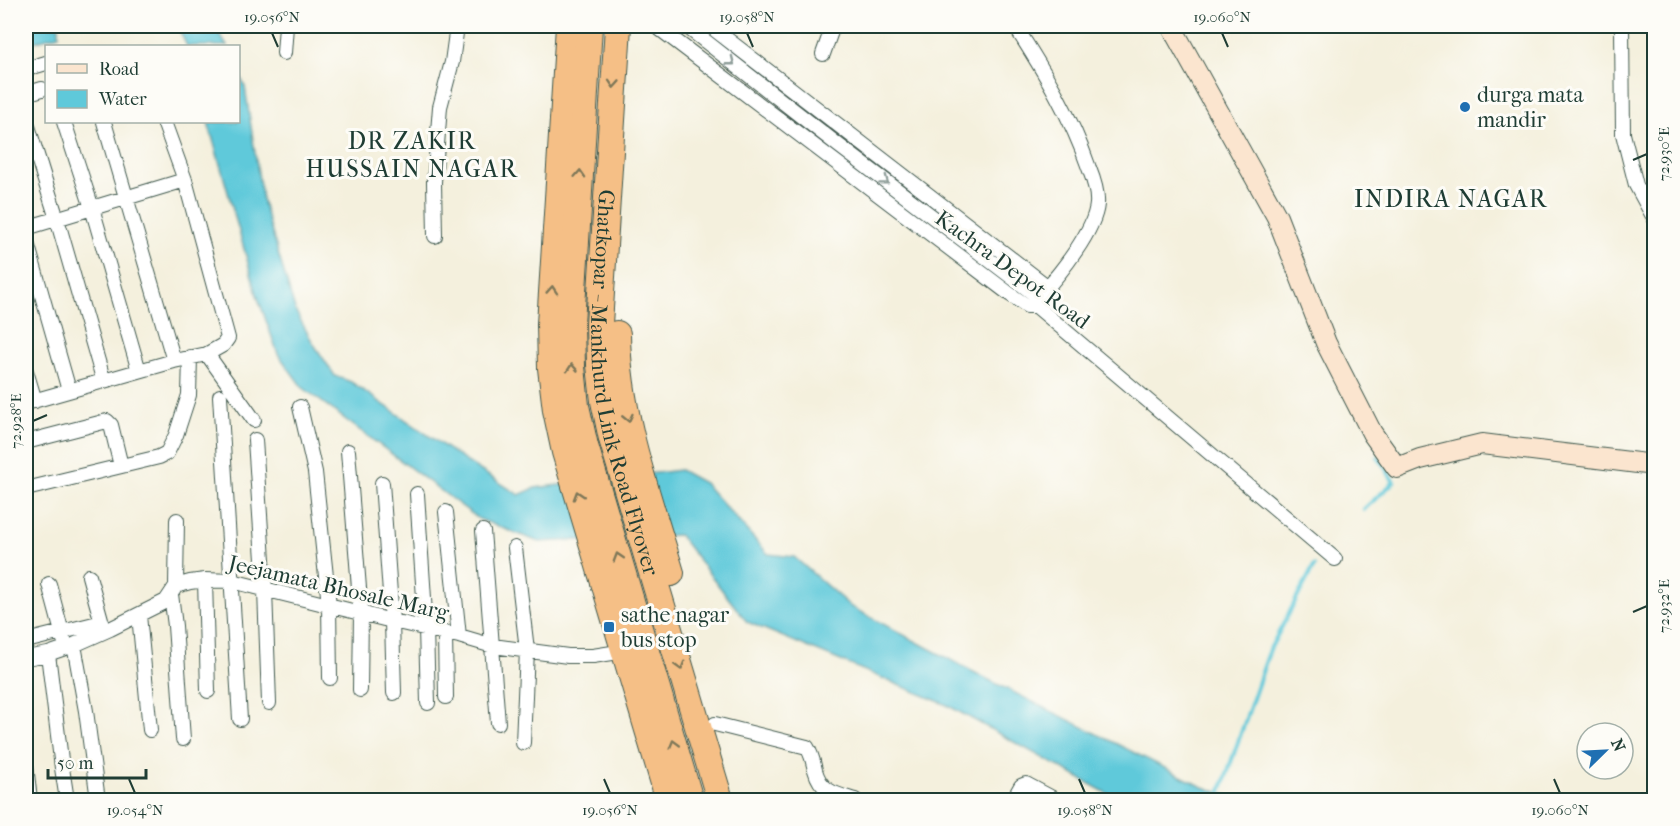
<svg xmlns="http://www.w3.org/2000/svg" width="1680" height="826" font-family="'IM FELL French Canon',serif">
<style>
.water{fill:#5fc9da;stroke:#3f8387;stroke-width:1.5}
.lines{fill:none;stroke-linecap:round;stroke-linejoin:round}
.stream{stroke:#5fc9da;stroke-width:4}
.street-casing{stroke:#3f584d;stroke-width:16}
.secondary-casing{stroke:#3f584d;stroke-width:22}
.highway-casing{stroke:#3f584d;stroke-width:28}
.street{stroke:#fff;stroke-width:14}
.secondary{stroke:#fbe5cf;stroke-width:20}
.highway{stroke:#f5bf86;stroke-width:26}
.oneway{stroke:#8f9e9a}
.oneway2{stroke:#7f7859}
.ticks{fill:none;stroke:#1f3d34;stroke-width:2}
.poi-dot{fill:#1f6fb2;stroke:#fdfcf7;stroke-width:2}
.labels{text-anchor:middle;stroke-width:6;stroke-linejoin:round;paint-order:stroke}
.poi-label{font-size:22px;fill:#1f3d34;stroke:#fdfcf7;text-anchor:start}
.street-label{font-size:22px;fill:#1f3d34;stroke:#fdfcf7}
.neighbourhood-label{font-size:24px;letter-spacing:1.5px;fill:#1f3d34;stroke:#fdfcf7}
.neatline{fill:none;stroke:#1f3d34;stroke-width:2}
.ticks-label{font-size:15px;text-anchor:middle;fill:#1f3d34}
</style>
<rect width="100%" height="100%" fill="#fdfcf7"/>
<filter id="ink" filterUnits="userSpaceOnUse"><feTurbulence type="fractalNoise" baseFrequency=".0167" numOctaves="2"/><feDisplacementMap in="SourceGraphic" scale="12" xChannelSelector="R" yChannelSelector="G"/><feConvolveMatrix kernelMatrix="1 2 1 2 8 2 1 2 1" color-interpolation-filters="sRGB"/></filter>
<filter id="wash" filterUnits="userSpaceOnUse"><feTurbulence type="fractalNoise" baseFrequency=".008" numOctaves="4" result="noise"/><feDisplacementMap in="SourceGraphic" scale="24" xChannelSelector="R" yChannelSelector="G"/><feGaussianBlur stdDeviation="1.35" result="paint"/><feColorMatrix in="noise" values="0 0 0 0 0 0 0 0 0 0 0 0 0 0 0 0 0 1.4 0 .05"/><feComposite in="paint" operator="in"/></filter>
<g filter="url(#wash)">
<rect width="100%" height="100%" fill="#f4f0dd"/>
<!-- water -->
<path class="water" d="M26 26H59V35L26 44Z
M177 26H214L227 46H187Z
M239 74 245 87 262 199 295 310 313 343 335 376 351 382 467 462 519 495 535 488 680 470 704 483 768 554 794 557 851 607 981 676 1201 786 1239 800H1119L947 705 747 622 679 535 539 542 479 519 302 387 278 354 258 298 208 122H238Z"/>
<g class="lines">
<!-- stream -->
<path class="stream" d="M1364 509 1394 482 1378 457
M1218 800 1270 649 1314 566"/>
</g>
</g>
<g filter="url(#ink)">
<g class="lines">
<!-- street casing -->
<g class="street-casing">
<path id="street" d="M656 26 1011 295 1027 306H1036L1335 559
M686 26 838 145 1038 297
M710 26 1048 287
M1015 26C1044 71 1071 116 1089 168 1093 178 1098 193 1097 204 1095 230 1060 274 1042 293
M1622 26 1623 134 1636 185 1654 218
M284 53 286 26
M823 54 833 26
M26 69 46 63
M26 94 42 89
M26 120 57 219 102 375
M64 122 92 208 139 371
M104 122 174 361
M26 228 185 180
M435 236 434 182 440 107 452 62 457 26
M26 239 68 387
M207 354 254 420
M26 371 35 401
M220 396 240 719
M26 403 174 361 207 354 223 345 228 338 185 180 164 122
M300 407 315 472 329 605 330 678
M255 440 265 590 269 703
M26 442 107 421 111 425 121 466
M348 451 361 613 360 690
M382 483 392 621 394 693
M26 489 159 457 167 453 176 435 189 395 190 357
M417 494 426 628 428 703
M446 512 459 636
M483 531 498 723
M515 548 527 650 523 743
M89 576 104 630
M205 580 208 691
M49 584 64 640
M176 586 177 520
M171 594 175 626 183 739
M139 615 150 730
M445 633 446 697
M26 641 102 622
M74 645 86 711 98 800
M48 654 62 768 67 800
M26 658 48 654 74 645 110 629 166 601 176 586 190 582 205 580 232 581 384 619 459 636 493 646 568 656H593L625 651
M715 724 807 747C812 755 813 761 815 770 821 792 835 794 855 800
M26 765 30 800
M1013 800 1021 786 1026 784 1056 800"/>
</g>
<!-- secondary casing -->
<g class="secondary-casing">
<path id="secondary" d="M1171 26 1277 217 1326 343 1372 433 1397 468 1420 459 1482 444 1654 465"/>
</g>
<!-- highway casing -->
<g class="highway-casing">
<g id="highway">
<path d="M569 26 550 324 551 368 556 410 565 452 669 800"/>
<path d="M589 26 571 324 572 367 576 406 585 446 690 800"/>
<path id="s1" d="M618 26 599 324 600 365 604 401 612 439 720 800"/>
<path d="M617 334C618 415 648 496 671 573"/>
</g>
</g>
<!-- street -->
<use href="#street" class="street"/>
<!-- secondary -->
<use href="#secondary" class="secondary"/>
<!-- highway -->
<use href="#highway" class="highway"/>
</g>
<!-- one-way arrows -->
<defs><path id="oneway-chevron" d="M-2-3.5L2.5 0L-2 3.5" fill="none" stroke-width="1.6" stroke-linecap="round" stroke-linejoin="round" transform="scale(1.5)"/></defs>
<g class="oneway">
<use href="#oneway-chevron" transform="translate(731 62) rotate(38)"/>
<use href="#oneway-chevron" transform="translate(885 181) rotate(37)"/>
</g>
<g class="oneway2">
<use href="#oneway-chevron" transform="translate(614 84) rotate(94)"/>
<use href="#oneway-chevron" transform="translate(580 174) rotate(-87)"/>
<use href="#oneway-chevron" transform="translate(552 290) rotate(-86)"/>
<use href="#oneway-chevron" transform="translate(572 368) rotate(-94)"/>
<use href="#oneway-chevron" transform="translate(628 418) rotate(77)"/>
<use href="#oneway-chevron" transform="translate(578 495) rotate(-107)"/>
<use href="#oneway-chevron" transform="translate(618 557) rotate(-107)"/>
<use href="#oneway-chevron" transform="translate(680 666) rotate(74)"/>
<use href="#oneway-chevron" transform="translate(674 744) rotate(-106)"/>
</g>
</g>
<!-- ticks -->
<path class="ticks" d="M272 33 278 47M747 33 753 47M1222 33 1228 47M1633 160 1647 154M33 421 47 415M1633 612 1647 606M129 779 135 793M604 779 610 793M1079 779 1085 793M1554 779 1560 793"/>
<!-- markers -->
<g class="poi-dot">
<circle cx="1465" cy="107" r="6"/>
<rect x="603" y="621" width="12" height="12" rx="3"/>
</g>
<g class="labels">
<!-- poi labels -->
<g class="poi-label">
<text x="1477" y="102">durga mata<tspan x="1477" dy="25">mandir</tspan></text>
<text x="621" y="622">sathe nagar<tspan x="621" dy="25">bus stop</tspan></text>
</g>
<!-- street labels -->
<g class="street-label">
<text transform="translate(1013 269) rotate(36)" y="8">Kachra Depot Road</text>
<text dy="8" stroke="none"><textPath href="#s1" startOffset="360">Ghatkopar - Mankhurd Link Road Flyover</textPath></text>
<text transform="translate(339 587) rotate(13)" y="8">Jeejamata Bhosale Marg</text>
</g>
<!-- neighbourhood labels -->
<g class="neighbourhood-label">
<text x="412" y="149">DR ZAKIR<tspan x="412" dy="28">HUSSAIN NAGAR</tspan></text>
<text x="1451" y="207">INDIRA NAGAR</text>
</g>
</g>
<!-- margin -->
<rect width="1680" height="826" fill="none" stroke="#fdfcf7" stroke-width="66"/>
<!-- legend -->
<rect x="45" y="45" width="195" height="78" fill="#fdfcf7" stroke="#a4b0a9" stroke-width="1.5"/>
<rect x="57" y="64" width="30" height="9" fill="#fbe5cf" stroke="#a4b0a9" stroke-width="1.5"/>
<text x="99" y="75" font-size="18" fill="#1f3d34">Road</text>
<rect x="57" y="90" width="30" height="18" fill="#5fc9da" stroke="#a4b0a9" stroke-width="1.5"/>
<text x="99" y="105" font-size="18" fill="#1f3d34">Water</text>
<!-- north arrow -->
<g transform="translate(1605 751) rotate(66)"><circle r="28" fill="#fdfcf7" stroke="#a4b0a9" stroke-width="1.5"/>
<path d="M0-4.5L10 22L0 15L-10 22Z" fill="#1f6fb2"/>
<text y="-9" font-size="16" font-weight="bold" text-anchor="middle" fill="#1f3d34">N</text>
</g>
<!-- scale -->
<path d="M48 769v9h98v-9" fill="none" stroke="#1f3d34" stroke-width="3"/>
<text x="57" y="769" font-size="18" fill="#1f3d34" stroke="#fdfcf7" stroke-width="4.5" paint-order="stroke">50 m</text>
<rect x="33" y="33" width="1614" height="760" class="neatline"/>
<g class="ticks-label">
<text x="272" y="22">19.056°N</text>
<text x="747" y="22">19.058°N</text>
<text x="1222" y="22">19.060°N</text>
<text transform="translate(1664 154) rotate(-90)" y="5">72.930°E</text>
<text transform="translate(16 421) rotate(-90)" y="5">72.928°E</text>
<text transform="translate(1664 606) rotate(-90)" y="5">72.932°E</text>
<text x="135" y="815">19.054°N</text>
<text x="610" y="815">19.056°N</text>
<text x="1085" y="815">19.058°N</text>
<text x="1560" y="815">19.060°N</text>
</g>
</svg>
